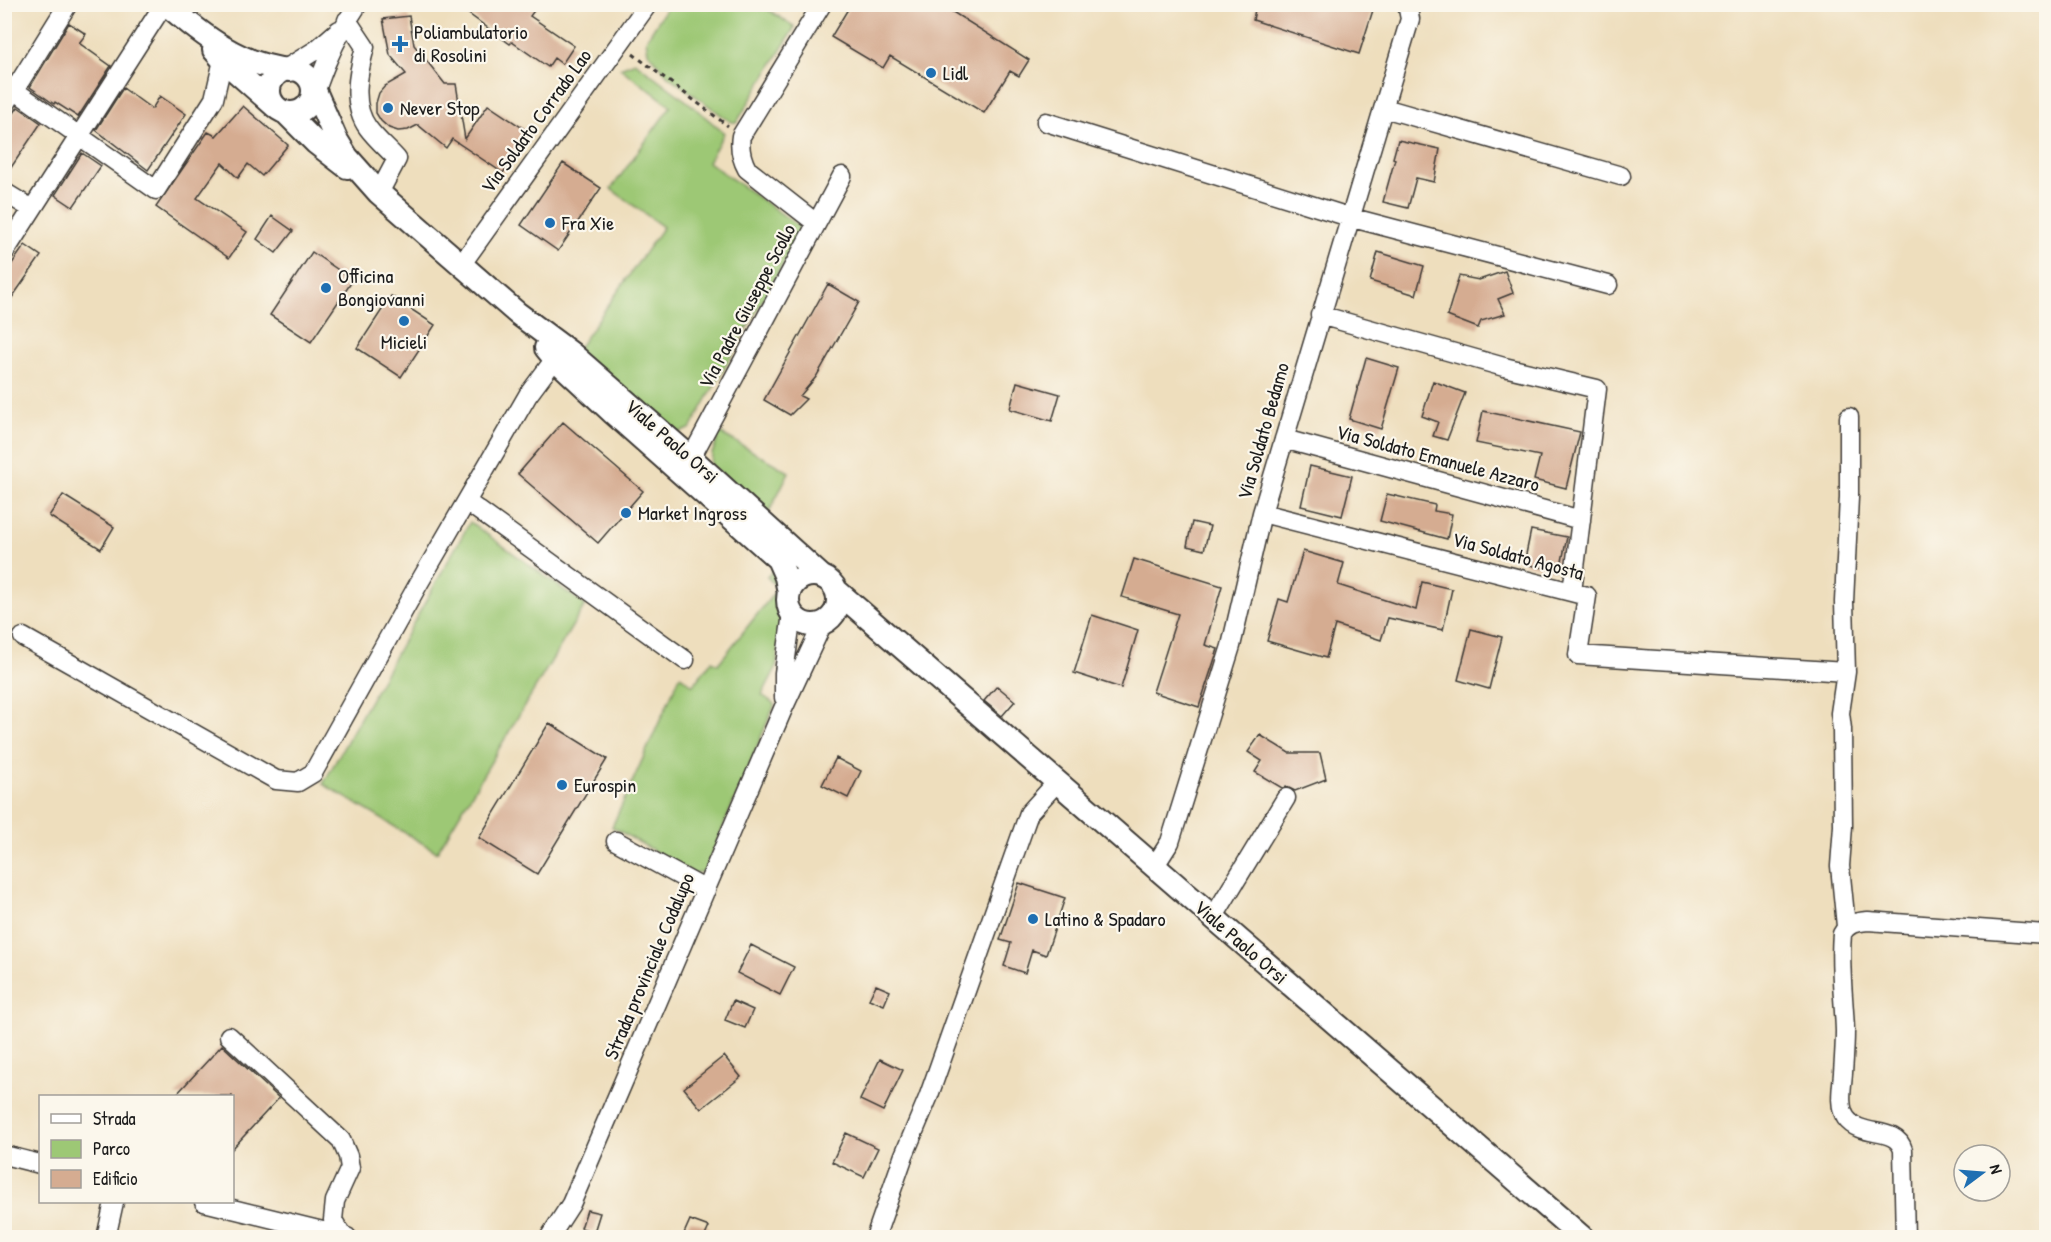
<svg xmlns="http://www.w3.org/2000/svg" width="2051" height="1242" font-family="'Patrick Hand',sans-serif">
<style>
.green{fill:#9dc875;stroke:#5c7248;stroke-width:1.5}
.building{fill:#d5ac91}
.lines{fill:none;stroke-linecap:round;stroke-linejoin:round}
.minor-casing{stroke:#3c3934;stroke-width:21}
.major-casing{stroke:#3c3934;stroke-width:26}
.path{stroke:#3c3934;stroke-width:3;stroke-dasharray:4.5 4.5;stroke-linecap:butt}
.minor{stroke:#fff;stroke-width:18}
.major{stroke:#fff;stroke-width:22}
.poi-dot{fill:#1f6fb2;stroke:#fbf7ec;stroke-width:2}
.labels{text-anchor:middle;stroke-width:4.5;stroke-linejoin:round;paint-order:stroke}
.poi-label{font-size:20px;fill:#1c1c1c;stroke:#fbf7ec;text-anchor:start}
.street-label{font-size:20px;fill:#1c1c1c;stroke:#fbf7ec}
</style>
<rect width="100%" height="100%" fill="#fbf7ec"/>
<filter id="ink" filterUnits="userSpaceOnUse"><feTurbulence type="fractalNoise" baseFrequency=".0167" numOctaves="2"/><feDisplacementMap in="SourceGraphic" scale="12" xChannelSelector="R" yChannelSelector="G"/><feConvolveMatrix kernelMatrix="1 2 1 2 8 2 1 2 1" color-interpolation-filters="sRGB"/></filter>
<filter id="wash" filterUnits="userSpaceOnUse"><feTurbulence type="fractalNoise" baseFrequency=".008" numOctaves="4" result="noise"/><feDisplacementMap in="SourceGraphic" scale="24" xChannelSelector="R" yChannelSelector="G"/><feGaussianBlur stdDeviation="1.35" result="paint"/><feColorMatrix in="noise" values="0 0 0 0 0 0 0 0 0 0 0 0 0 0 0 0 0 1.4 0 .05"/><feComposite in="paint" operator="in"/></filter>
<g filter="url(#wash)">
<rect width="100%" height="100%" fill="#eedebd"/>
<!-- green -->
<path class="green" d="M669 4 761 5 795 27 737 122H731L668 76 648 52 646 40Z
M635 62 688 102 724 133 708 162 803 229 690 429 678 433 576 351 663 227 611 189 671 106 620 68Z
M720 433 789 472 768 514 711 465 712 454Z
M470 522 585 605 437 852 323 784Z
M776 567 783 610 776 668 762 695 775 704 706 868 703 872 693 873 612 827 680 676 693 685 712 661 718 664 778 588 767 577Z"/>
<g id="blocks">
<!-- building -->
<path class="building" d="M455 4H539L530 16 574 46 562 64 554 58 548 67 512 42 510 44Z
M851 4H940L1029 60 1019 76 1010 71 984 113 890 56 883 68 831 37Z
M1256 4H1366L1374 7 1359 54 1253 20Z
M409 16 414 45 445 84H456L465 139 488 105 530 133 503 173 452 139 446 148 418 125 408 130 398 131 389 128 381 121 376 113V103L379 93 385 86 406 74 390 55 383 19Z
M69 23 86 34 79 43 111 66 78 117 55 102 54 104 30 87Z
M123 88 152 109 160 96 186 114 148 170 96 130Z
M243 106 288 145 262 176 248 164 238 178 222 163 197 198 247 232 229 258 156 207 208 132 216 136Z
M18 107 41 123 4 178V128Z
M1398 140 1440 149 1434 182 1416 178 1408 208 1383 202 1395 159 1393 158Z
M82 153 101 166 73 207 55 195Z
M563 163 601 188 558 251 521 225Z
M272 216 293 231 276 253 257 239Z
M25 245 41 256 4 309V275Z
M312 252 353 280 311 342 270 315Z
M1378 252 1424 266 1416 295 1370 281Z
M1505 271 1513 293 1498 299 1505 314 1481 321 1478 328 1447 316 1459 276 1479 280Z
M828 284 859 302 816 377 800 396 806 399 790 415 764 400Z
M391 296 435 325 401 377 357 348Z
M1366 358 1399 368 1381 429 1349 419Z
M1433 381 1465 393 1447 440 1433 436 1438 422 1422 416Z
M1017 382 1060 394 1052 421 1010 409Z
M1483 411 1580 432 1566 488 1534 480 1540 456 1476 443Z
M563 422 643 491 598 543 518 474Z
M1310 466 1352 476 1342 516 1301 506Z
M1387 494 1435 505 1434 511 1452 514 1447 539 1380 521Z
M63 495 114 527 101 549 49 516Z
M1192 522 1210 526 1204 550 1187 546Z
M1531 530 1567 537 1560 571 1524 564Z
M1303 551 1344 563 1338 585 1416 610 1422 582 1452 589 1443 630 1388 618 1381 640 1335 625 1326 658 1267 641 1279 599 1288 602Z
M1134 559 1222 586 1205 645 1218 649 1199 707 1153 692 1178 614 1122 597Z
M1092 615 1138 630 1121 688 1074 673Z
M1471 629 1502 637 1489 689 1458 680Z
M997 686 1015 701 1002 716 984 701Z
M549 723 607 759 537 874 479 838Z
M1260 735 1289 753H1320L1326 779 1295 791 1287 787 1282 788 1255 772 1262 761 1248 752Z
M836 758 861 771 848 798 822 785Z
M1019 883 1065 898 1046 955 1032 950 1025 973 1004 966 1011 943 1000 940Z
M751 945 794 967 780 995 737 973Z
M876 985 890 991 884 1005 869 999Z
M733 1001 753 1010 745 1028 725 1020Z
M222 1045 279 1098 232 1149V1096H175Z
M724 1056 741 1077 701 1109 684 1088Z
M880 1059 903 1070 883 1111 860 1100Z
M846 1133 878 1148 864 1177 832 1162Z
M587 1210 600 1213 594 1232 581 1228Z
M690 1220 709 1227 704 1238H682Z"/>
</g>
</g>
<g filter="url(#ink)">
<use href="#blocks" fill-opacity="0" stroke="#3c3934" stroke-width="1.5"/>
<g class="lines">
<!-- minor casing -->
<g class="minor-casing">
<path id="minor" d="M347 20 365 47C358 73 351 105 368 128 376 139 388 149 397 159L379 193
M279 73 316 50 339 30
M4 83 156 190 214 99 223 60
M312 99C318 86 322 72 328 59 336 40 346 22 358 4
M4 107 68 4
M1384 108 1621 176
M1046 122 1349 217 1608 285
M4 192 32 209
M816 223 747 169C741 158 739 148 741 136L822 4
M4 253 164 4
M461 265 648 4
M1320 315 1504 367 1597 389 1572 592
M1284 439 1581 520
M691 458 842 176
M467 502 685 660
M1262 513 1587 596 1578 655 1846 672
M23 637 276 780 298 782 313 773 419 583 528 395 563 348
M784 698V673L792 613
M616 841 706 890
M1154 867 1170 842 1231 646 1262 513 1410 19 1407 4
M1213 918 1286 798
M1846 926 1840 866 1843 826 1842 729 1840 713 1846 672 1844 602 1849 497V417
M229 1036 341 1140 348 1156 350 1168 335 1201 333 1220 342 1236
M4 1155 40 1164
M204 1202 347 1237
M106 1238 114 1202
M549 1238 571 1204 783 709 823 623
M875 1238 904 1155 928 1098 1029 813 1057 782
M1905 1238 1903 1150C1896 1125 1861 1139 1846 1118 1838 1106 1842 1087 1843 1073 1844 1059 1845 1045 1845 1031 1844 999 1839 966 1842 934 1848 923 1856 922 1868 921L2046 934"/>
</g>
<!-- major casing -->
<g class="major-casing">
<path id="major" d="M166 4C202 35 241 66 290 70
M214 50 223 60 276 107
M269 91a22 22 0 1 1 44 0a22 22 0 1 1-44 0Z
M312 84 336 139 347 157 379 193 517 313 572 354 691 458 821 576
M285 112 316 143 347 167
M546 348 555 359 612 412 778 559 786 577 789 593
M788 600a25 25 0 1 1 50 0a25 25 0 1 1-50 0Z
M837 591 1583 1238"/>
</g>
<!-- path -->
<path class="path" d="M633 54 728 126"/>
<!-- minor -->
<use href="#minor" class="minor"/>
<!-- major -->
<use href="#major" class="major"/>
</g>
</g>
<!-- markers -->
<g class="poi-dot">
<path d="M397 35h6v6h6v6h-6v6h-6v-6h-6v-6h6z"/>
<circle cx="931" cy="73" r="6"/>
<circle cx="388" cy="108" r="6"/>
<circle cx="550" cy="223" r="6"/>
<circle cx="326" cy="288" r="6"/>
<circle cx="404" cy="321" r="6"/>
<circle cx="626" cy="513" r="6"/>
<circle cx="562" cy="785" r="6"/>
<circle cx="1033" cy="919" r="6"/>
</g>
<g class="labels">
<!-- poi labels -->
<g class="poi-label">
<text x="414" y="39">Poliambulatorio<tspan x="414" dy="23">di Rosolini</tspan></text>
<text x="943" y="80">Lidl</text>
<text x="400" y="115">Never Stop</text>
<text x="562" y="230">Fra Xie</text>
<text x="338" y="283">Officina<tspan x="338" dy="23">Bongiovanni</tspan></text>
<text x="404" y="349" text-anchor="middle">Micieli</text>
<text x="638" y="520">Market Ingross</text>
<text x="574" y="792">Eurospin</text>
<text x="1045" y="926">Latino &amp; Spadaro</text>
</g>
<!-- street labels -->
<g class="street-label">
<text transform="translate(536 121) rotate(-54)" y="7">Via Soldato Corrado Lao</text>
<text transform="translate(747 306) rotate(-62)" y="7">Via Padre Giuseppe Scollo</text>
<text transform="translate(1263 431) rotate(-74)" y="7">Via Soldato Bedamo</text>
<text transform="translate(672 441) rotate(41)" y="7">Viale Paolo Orsi</text>
<text transform="translate(1438 458) rotate(15)" y="7">Via Soldato Emanuele Azzaro</text>
<text transform="translate(1518 556) rotate(15)" y="7">Via Soldato Agosta</text>
<text transform="translate(1241 942) rotate(41)" y="7">Viale Paolo Orsi</text>
<text transform="translate(649 966) rotate(-67)" y="7">Strada provinciale Codalupo</text>
</g>
</g>
<!-- margin -->
<rect width="2051" height="1242" fill="none" stroke="#fbf7ec" stroke-width="24"/>
<!-- legend -->
<rect x="39" y="1095" width="195" height="108" fill="#fbf7ec" stroke="#a29f99" stroke-width="1.5"/>
<rect x="51" y="1114" width="30" height="9" fill="#ffffff" stroke="#a29f99" stroke-width="1.5"/>
<text x="93" y="1125" font-size="18" fill="#1c1c1c">Strada</text>
<rect x="51" y="1140" width="30" height="18" fill="#9dc875" stroke="#a29f99" stroke-width="1.5"/>
<text x="93" y="1155" font-size="18" fill="#1c1c1c">Parco</text>
<rect x="51" y="1170" width="30" height="18" fill="#d5ac91" stroke="#a29f99" stroke-width="1.5"/>
<text x="93" y="1185" font-size="18" fill="#1c1c1c">Edificio</text>
<!-- north arrow -->
<g transform="translate(1982 1173) rotate(74)"><circle r="28" fill="#fbf7ec" stroke="#a29f99" stroke-width="1.5"/>
<path d="M0-4.5L10 22L0 15L-10 22Z" fill="#1f6fb2"/>
<text y="-9" font-size="16" font-weight="bold" text-anchor="middle" fill="#1c1c1c">N</text>
</g>
</svg>
